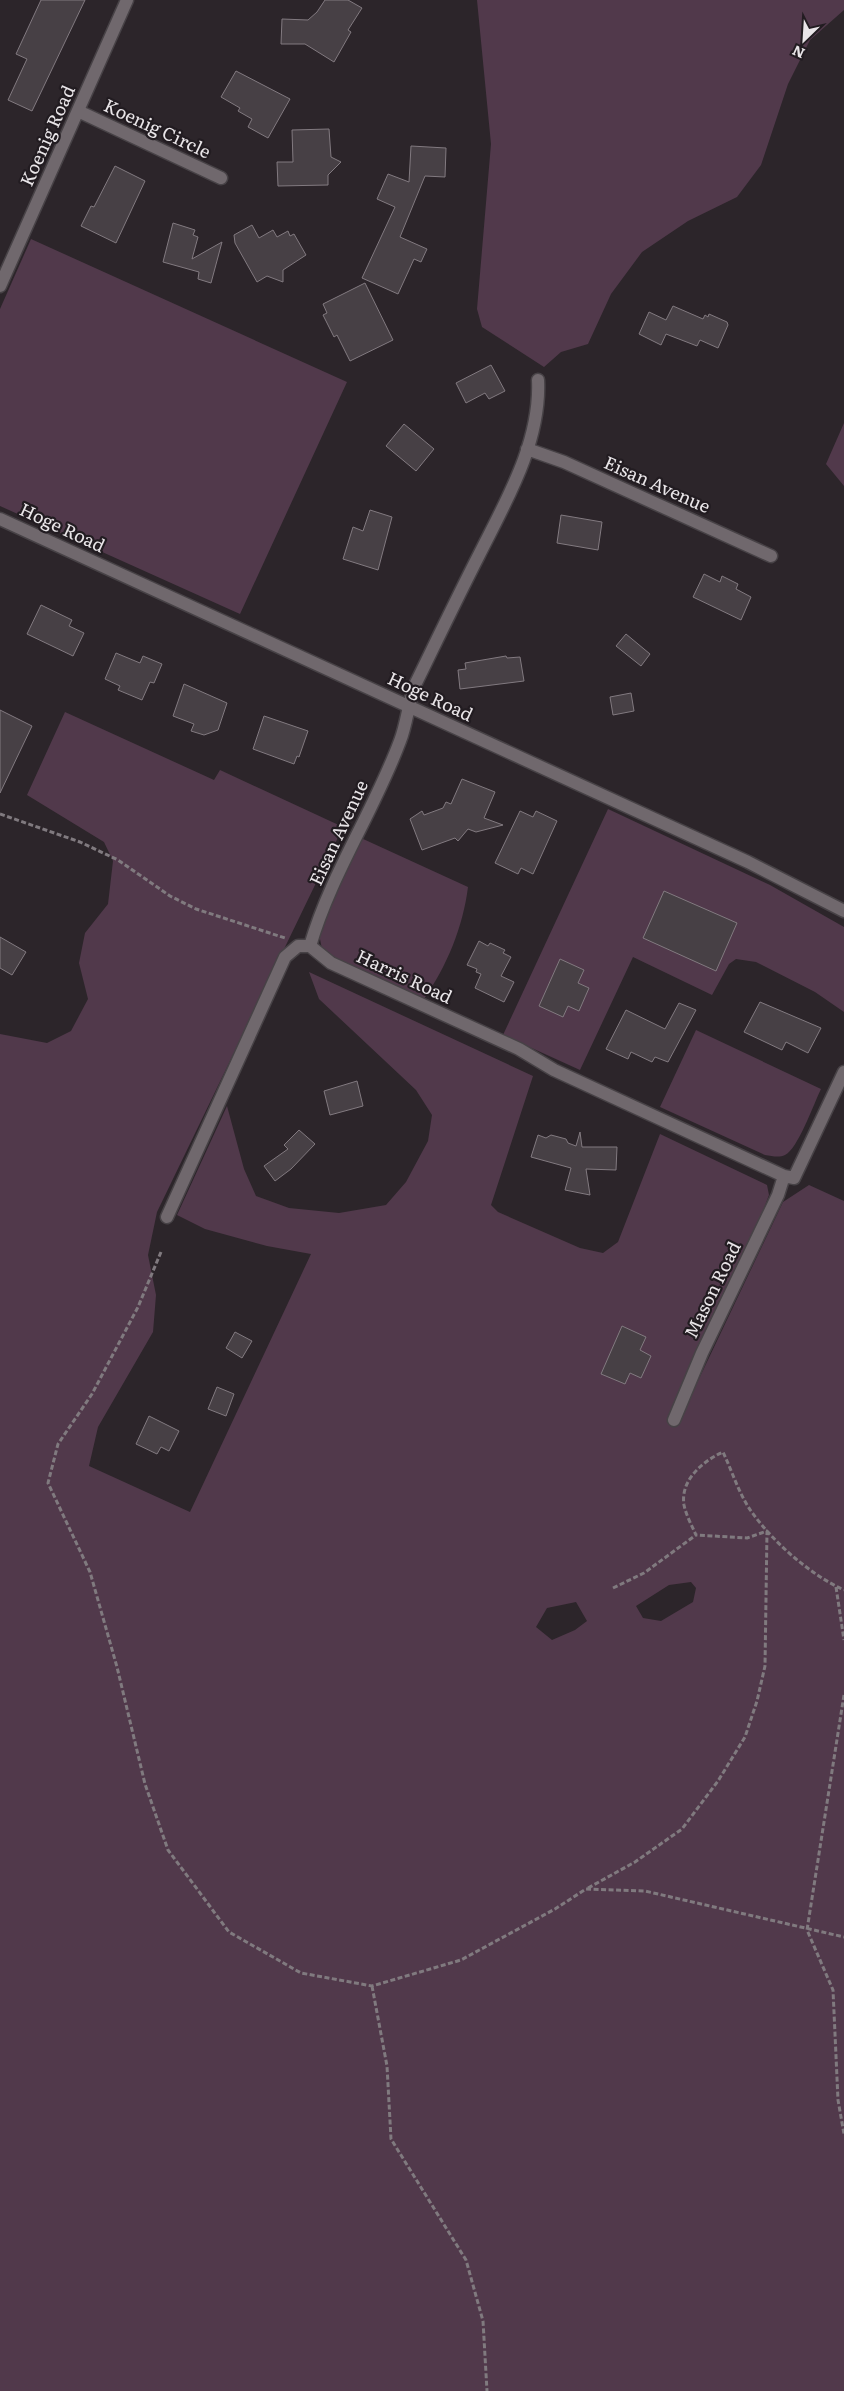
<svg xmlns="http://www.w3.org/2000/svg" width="844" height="2391" font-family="Literata,serif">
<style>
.green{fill:#51394b;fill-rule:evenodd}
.building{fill:#474045;stroke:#827a80}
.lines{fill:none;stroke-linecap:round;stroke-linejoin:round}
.street-casing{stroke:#474246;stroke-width:15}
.path{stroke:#807a7f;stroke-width:3;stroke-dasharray:5 2.5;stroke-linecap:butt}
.street{stroke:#70686d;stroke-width:12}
.labels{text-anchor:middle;stroke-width:4.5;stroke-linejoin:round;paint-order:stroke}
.street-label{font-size:18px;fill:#e9e5e8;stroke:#221c21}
</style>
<rect width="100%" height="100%" fill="#2c252a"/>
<!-- green -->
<path class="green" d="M477 0H844V10L810 40 788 84 761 165 737 197 688 221 642 252 611 294 588 344 561 352 544 367 482 327 477 309 491 144Z
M31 239 347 382 240 614 0 506V309Z
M844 423V486L826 464Z
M65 712 214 780 220 770 343 827 157 1212 148 1255 156 1295 153 1332 98 1427 89 1466 190 1512 311 1254 267 1246 205 1229 177 1215 227 1106 244 1169 256 1196 289 1208 339 1213 386 1205 406 1182 428 1141 432 1115 416 1090 319 999 309 972 533 1076 491 1205 498 1212 580 1248 603 1253 618 1242 660 1134 767 1185 769 1195 763 1211 667 1420 677 1425 783 1202 809 1185 844 1201V2391H0V1034L47 1043 71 1031 88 999 79 963 85 933 108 904 113 861 104 842 27 795ZM691 1582 696 1588 693 1602 661 1621 643 1618 636 1606 669 1585ZM576 1602 587 1621 575 1630 552 1640 536 1627 547 1608Z
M608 809 770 885 844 927V1012L815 992 756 962 736 959 729 964 712 995 633 957 580 1070 503 1035Z
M361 838 468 887C463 927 447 966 424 999L331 957 322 949 319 934 324 918Z
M696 1030 821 1089C814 1103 798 1149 785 1155 779 1158 772 1156 765 1155L660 1107Z"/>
<!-- building -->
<path class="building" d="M41 0H85L32 111 8 100 27 59 16 54Z
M325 0H348L362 8 348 30 351 32 334 62 305 44H281L282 19 308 20 317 12Z
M236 71 290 99 268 138 248 127 252 119 238 111 240 108 221 97Z
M329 129 331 157 341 162 328 175V185L278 186 277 162H293L292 130Z
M411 146 446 148 445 177 425 176 400 237 427 249 421 262 414 259 398 294 362 278 395 207 377 199 388 174 409 182Z
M115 166 145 181 116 243 81 226 91 206 94 207Z
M173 223 195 230 193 235 198 237 192 259 222 242 211 283 198 279 199 272 163 262Z
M252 225 259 238 273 230 277 237 288 231 290 236 294 234 306 255 283 270V282L267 276 257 282 235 243 234 235Z
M365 283 393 340 350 361 337 335 334 337 323 315 327 313 323 304Z
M673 306 703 319 705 315 708 317 709 314 727 322 728 325 718 348 700 340 697 346 666 334 661 345 639 334 649 312 666 320Z
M491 365 505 391 489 399 485 393 466 403 456 383Z
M404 424 434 449 416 471 386 446Z
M370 510 392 517 378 570 343 559 353 527 363 531Z
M561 515 602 522 598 550 557 543Z
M704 574 720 582 722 576 738 584 736 589 751 597 741 620 693 597Z
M41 605 72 620 69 626 84 633 73 656 27 634Z
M626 634 650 654 641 666 616 646Z
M116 653 140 663 143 656 162 664 154 683 150 682 142 700 118 690 120 686 105 679Z
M506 656 507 658 520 657 524 681 460 689 458 670 466 669 465 663Z
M184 684 227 703 218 730 204 735 191 731 194 724 173 716Z
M631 693 634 711 613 715 610 697Z
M0 710 32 726 0 793Z
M264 716 308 731 299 757 297 756 294 764 253 749Z
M462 779 495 792 484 818 503 825 476 832 468 829 458 841 455 838 422 850 410 819 422 811 424 815 443 808 446 802 451 804Z
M520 811 533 817 536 811 557 821 533 874 521 868 518 874 495 863Z
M664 891 737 923 716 971 643 938Z
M0 937 26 952 12 975 0 968Z
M479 941 488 946 490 943 505 950 503 953 511 957 501 976 514 982 504 1002 475 988 481 974 476 972 477 969 467 965Z
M560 959 584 970 578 983 589 988 579 1011 568 1006 563 1017 539 1006Z
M760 1002 821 1028 808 1053 786 1042 782 1050 744 1032Z
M679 1003 696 1010 668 1062 655 1057 652 1062 631 1052 628 1059 606 1049 626 1010 665 1029Z
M357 1081 363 1106 330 1115 324 1091Z
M299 1130 315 1144 291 1169 275 1181 264 1166 288 1149 284 1145Z
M580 1132 582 1147H617L616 1170 586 1169 590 1195 565 1190 571 1168 531 1157 538 1135 546 1138 551 1135 566 1139 568 1143 576 1146Z
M622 1326 646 1337 640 1350 651 1356 641 1378 630 1373 625 1384 601 1374Z
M235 1332 252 1341 242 1358 226 1348Z
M217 1387 234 1394 226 1416 208 1409Z
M149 1416 179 1431 169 1451 161 1447 157 1454 136 1444Z"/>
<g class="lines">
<!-- street casing -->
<g class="street-casing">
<path id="street" d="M78 111 221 178
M0 286 127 0
M527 449 564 462 771 556
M0 519 748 862 844 911
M310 946 331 963 519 1049 554 1070 784 1176 794 1178 844 1072
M310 946C331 874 374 811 400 741 407 723 408 704 415 685 436 642 457 598 479 555 506 501 541 442 538 380
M167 1217 285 957 298 946H310
M674 1420 702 1353 778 1195 784 1176"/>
</g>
<!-- path -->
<path class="path" d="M0 814 80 842 118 860 170 896 196 909 285 938
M161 1252 138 1307 92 1394 58 1444 48 1483 90 1572 117 1667 145 1784 168 1850 229 1932 301 1973 372 1986 461 1960 555 1909 586 1889 645 1891 844 1937
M836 1587 844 1640
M613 1588 644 1573 696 1535
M844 1695 807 1930 833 1990 838 2100 844 2134
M588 1888 635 1862 682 1829 718 1781 745 1737 757 1701 765 1666 767 1531 747 1538 696 1535C692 1526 686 1515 684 1505 680 1480 703 1461 723 1452 732 1471 739 1494 751 1511 773 1542 809 1574 844 1590
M372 1986 387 2066 391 2139 466 2260 483 2321 487 2391"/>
<!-- street -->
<use href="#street" class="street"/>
</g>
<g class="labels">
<!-- street labels -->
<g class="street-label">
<text transform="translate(157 129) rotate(25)" y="6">Koenig Circle</text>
<text transform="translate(48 136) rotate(-66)" y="6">Koenig Road</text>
<text transform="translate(657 485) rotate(24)" y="6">Eisan Avenue</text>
<text transform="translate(62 528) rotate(25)" y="6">Hoge Road</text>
<text transform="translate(430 697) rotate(25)" y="6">Hoge Road</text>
<text transform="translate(339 833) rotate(-65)" y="6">Eisan Avenue</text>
<text transform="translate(404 977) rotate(25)" y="6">Harris Road</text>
<text transform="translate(713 1290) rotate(-64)" y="6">Mason Road</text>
</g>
</g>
<!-- north arrow -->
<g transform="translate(804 40) rotate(205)" stroke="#221c21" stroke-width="4" paint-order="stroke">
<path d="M0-4L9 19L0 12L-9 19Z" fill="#e9e5e8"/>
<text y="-8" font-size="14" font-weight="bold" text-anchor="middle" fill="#e9e5e8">N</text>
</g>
</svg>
